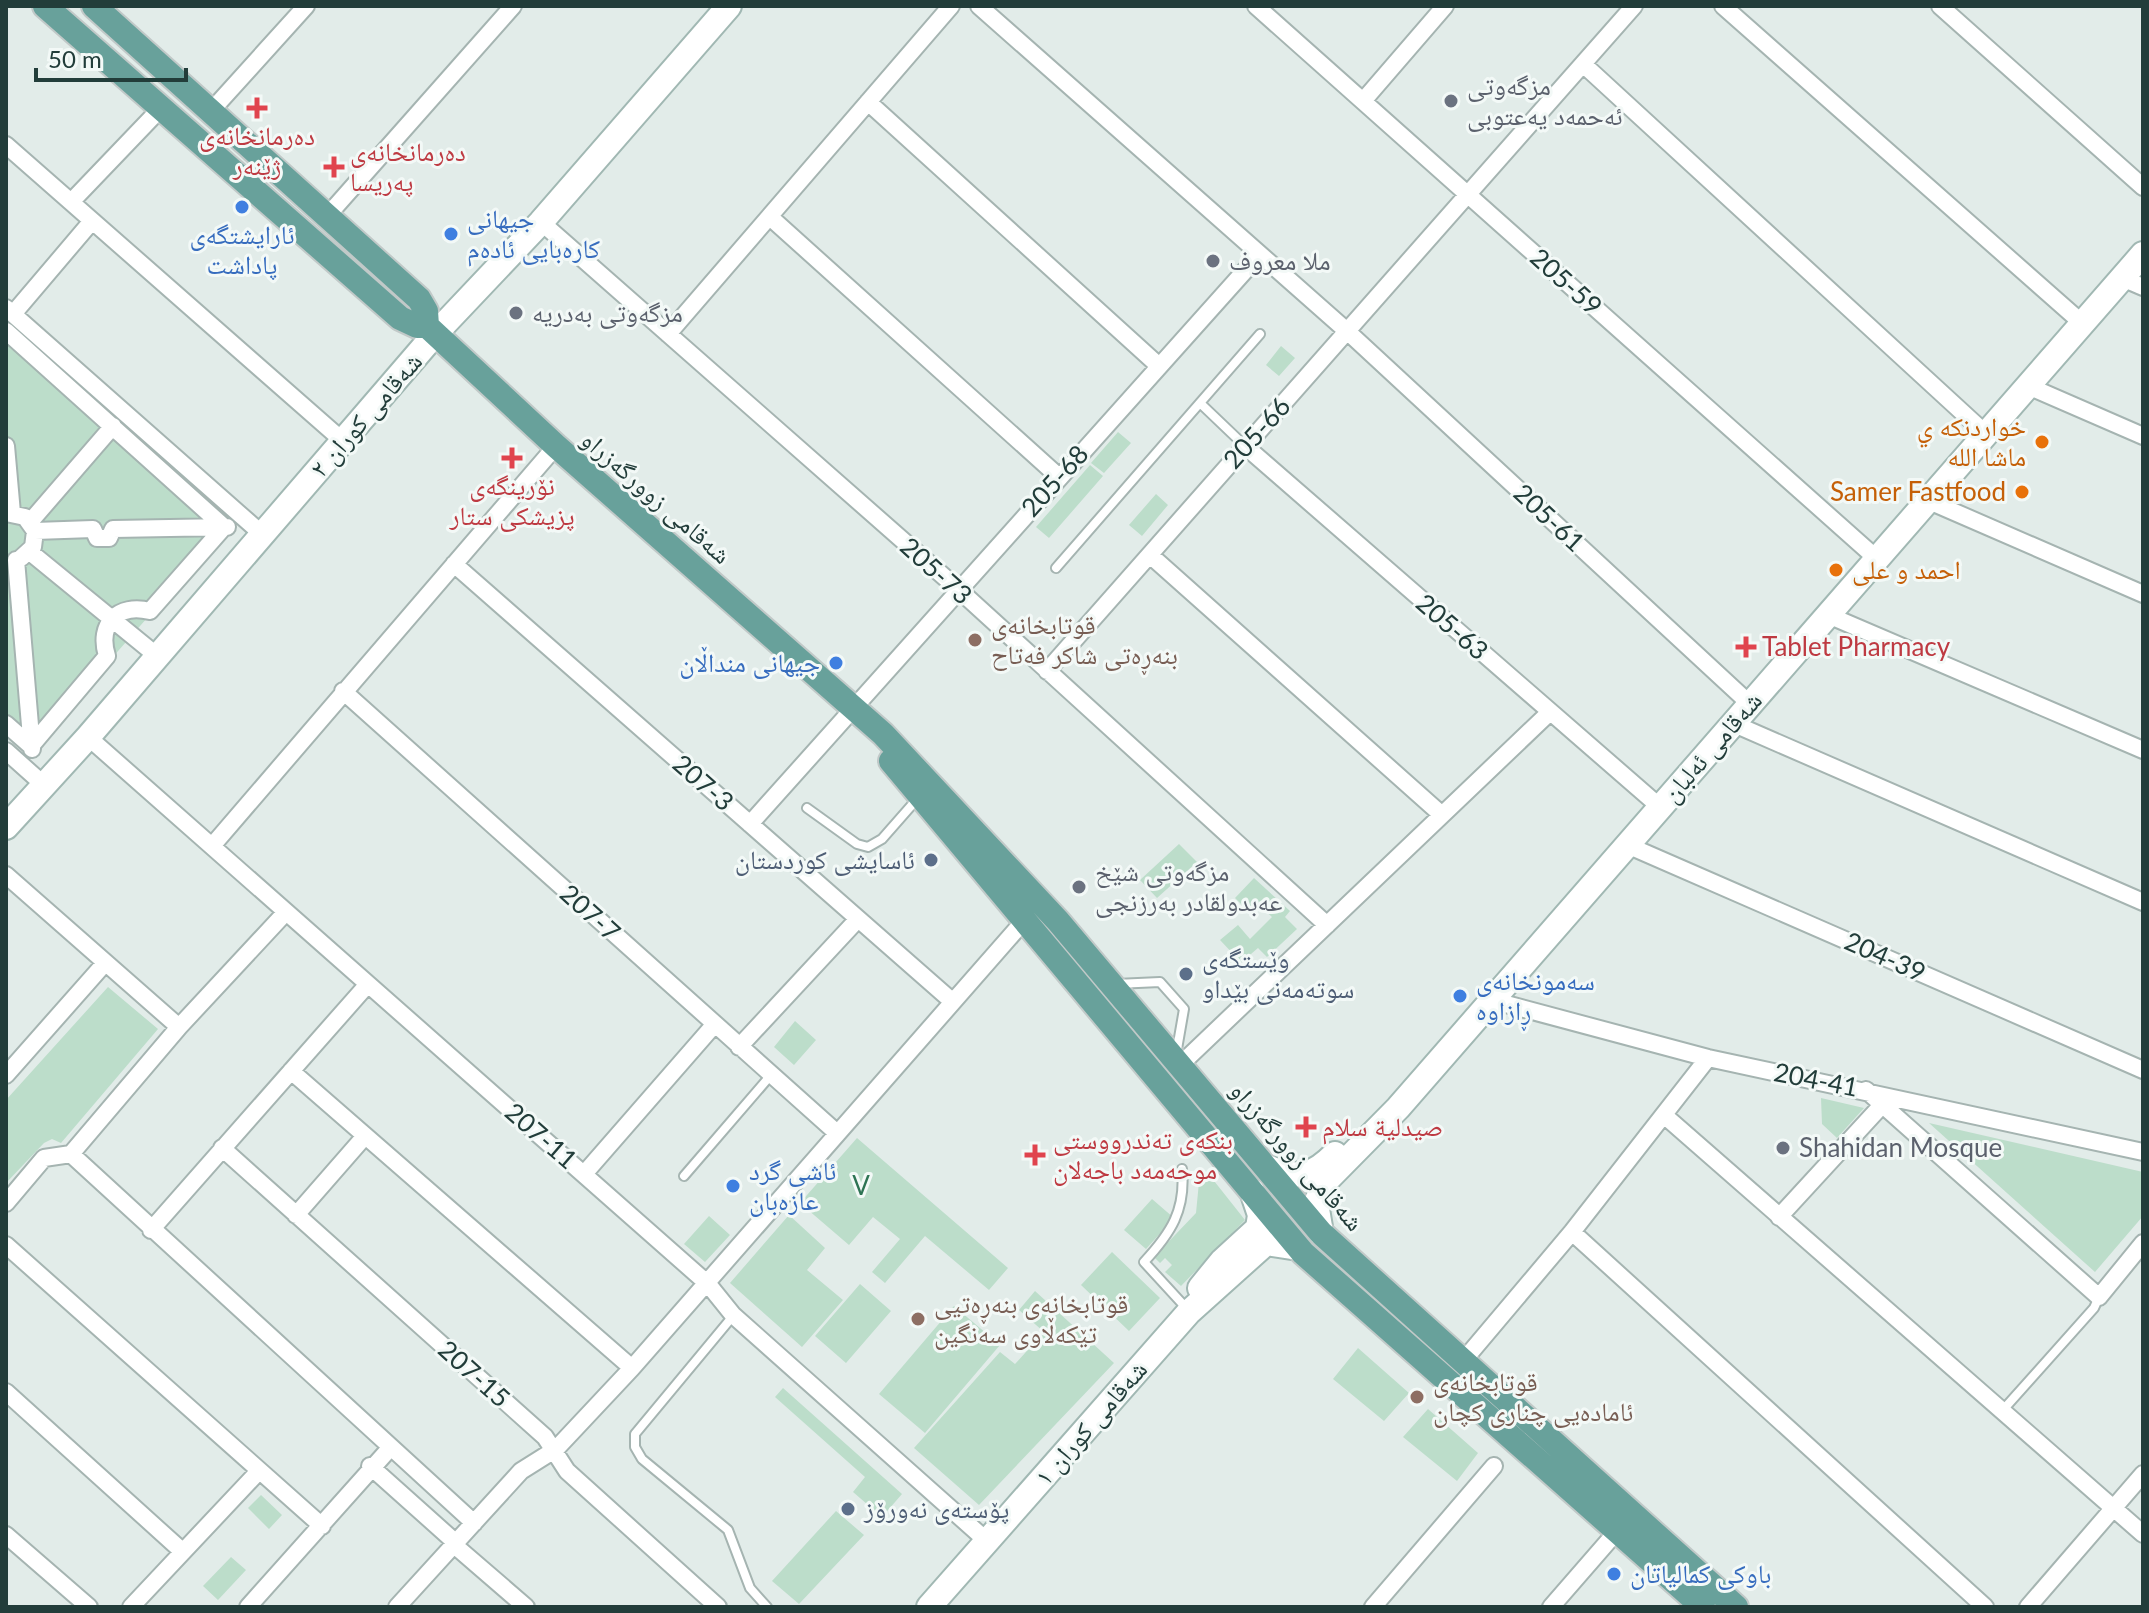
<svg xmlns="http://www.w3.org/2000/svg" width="2149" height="1613" font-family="Lato,'Noto Naskh Arabic',sans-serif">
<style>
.green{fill:#bcddca}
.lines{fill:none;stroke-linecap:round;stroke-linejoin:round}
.lane-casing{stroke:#a5b4b1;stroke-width:12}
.street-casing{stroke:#a5b4b1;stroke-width:20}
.secondary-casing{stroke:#a1b8b3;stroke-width:28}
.primary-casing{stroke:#c1c9c8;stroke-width:28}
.lane{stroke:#fff;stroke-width:8}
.street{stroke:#fff;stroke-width:16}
.secondary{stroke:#fff;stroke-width:24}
.primary{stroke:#68a19b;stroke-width:24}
.worship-dot{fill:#6b7280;stroke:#f3f9f7;stroke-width:3}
.health-dot{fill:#e0444e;stroke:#f3f9f7;stroke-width:3}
.shop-dot{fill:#3f7fe0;stroke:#f3f9f7;stroke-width:3}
.food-dot{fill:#e8710a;stroke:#f3f9f7;stroke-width:3}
.education-dot{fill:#8d6e63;stroke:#f3f9f7;stroke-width:3}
.service-dot{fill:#5c6f8a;stroke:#f3f9f7;stroke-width:3}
.labels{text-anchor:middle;stroke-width:6;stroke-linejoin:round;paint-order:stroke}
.worship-label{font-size:26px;fill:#5b616d;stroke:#f3f9f7;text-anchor:start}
.health-label{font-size:26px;fill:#be3a42;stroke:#f3f9f7;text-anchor:start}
.shop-label{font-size:26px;fill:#366cbe;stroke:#f3f9f7;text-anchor:start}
.street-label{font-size:26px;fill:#223d3a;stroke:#f3f9f7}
.food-label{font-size:26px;fill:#c56008;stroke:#f3f9f7;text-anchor:end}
.education-label{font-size:26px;fill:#785e54;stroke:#f3f9f7;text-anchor:start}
.service-label{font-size:26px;fill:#4e5e75;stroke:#f3f9f7;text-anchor:start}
.park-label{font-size:26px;fill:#2d7353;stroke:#f3f9f7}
</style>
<rect width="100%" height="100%" fill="#e2ece9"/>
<!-- green -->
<path class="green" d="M6 328 227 527 32 749 6 726Z
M1281 346 1295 358 1279 376 1266 365Z
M1118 432 1131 443 1104 473 1091 463Z
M1090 465 1103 476 1049 538 1036 527Z
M1156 494 1168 505 1142 536 1129 525Z
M1179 844 1197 862 1157 898 1140 880Z
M1254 878 1290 911 1285 917 1297 929 1267 957 1258 948 1237 966 1236 957 1220 940 1238 925 1250 939 1272 917 1260 906 1251 914 1235 898Z
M108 987 158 1029 61 1143 52 1139 44 1143 6 1183V1100Z
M795 1021 816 1040 794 1065 774 1047Z
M1821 1098 1864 1108 1837 1138 1822 1124Z
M1929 1123 2143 1172V1216L2095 1272Z
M857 1138 1008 1268 989 1290 925 1236 885 1283 872 1272 900 1239 873 1217 849 1245 800 1203Z
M1207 1172 1245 1220 1181 1286 1165 1272 1172 1265 1165 1258 1160 1263 1154 1257 1196 1213 1199 1182Z
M1152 1199 1174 1218 1146 1249 1124 1230Z
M789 1215 825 1248 807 1270 843 1300 802 1347 730 1283Z
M709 1216 730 1235 705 1262 684 1244Z
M1112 1252 1160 1298 1129 1331 1081 1285Z
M860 1284 891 1311 846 1363 815 1336Z
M1035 1291 1114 1363 979 1505 914 1448 1000 1352 1015 1364 1044 1332 1019 1310Z
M954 1306 1000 1345 925 1433 879 1394Z
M1358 1348 1409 1393 1384 1421 1333 1379Z
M783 1388 902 1494 882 1517 853 1492 865 1477 775 1397Z
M1428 1409 1478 1453 1457 1481 1403 1437Z
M261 1495 282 1515 269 1529 248 1508Z
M836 1511 864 1535 799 1604 772 1581Z
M231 1557 246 1570 218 1600 203 1586Z"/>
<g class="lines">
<!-- lane casing -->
<g class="lane-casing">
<path id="lane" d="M1200 403 1245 446
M1056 568 1260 334
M807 808 857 844 868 847 882 839 918 798
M1116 984 1160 982 1184 1009 1176 1055
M1182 1169C1186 1210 1171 1233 1144 1262L1189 1311
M684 1176 771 1075
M733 1316 635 1434V1447L642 1459 728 1530 750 1588 767 1607
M2002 1411 2094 1308 2099 1297"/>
</g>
<!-- street casing -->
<g class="street-casing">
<path id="street" d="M979 6 1348 332 1750 704
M1256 6 1876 558
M1723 6 2082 323
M1940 6 2143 187
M1583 64 1986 434
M1363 101 1445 6
M868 102 1159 366
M212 110 306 6
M6 145 343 441
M71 202 161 108
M328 215 513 6
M770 217 1059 477
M541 222 958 589 1327 925
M2122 278 2143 287
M6 308 262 534
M13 314 92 221
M6 331 224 527 150 611C118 603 97 624 107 656L31 746 6 724
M668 334 951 6
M2028 386 2143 436
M6 446 12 513
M1245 446 1660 807
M1929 501 2143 594
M6 513 25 517 35 531 33 547 21 558
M30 522 113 426
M93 529 97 538H109L113 529
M113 529 227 527
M35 531 93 529
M30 552 156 655
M1150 555 1442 815
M16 560 32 749
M454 564 953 1002
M1828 615 2143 750
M1047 671 1634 6
M343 691 837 1133
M1732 723 2143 902
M88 737 708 1284 733 1315 987 1541
M6 751 43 784
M750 824 1259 255
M1627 845 2143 1070
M212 846 556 446
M6 875 179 1027
M1491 1000 1708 1058 2143 1152
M739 1047 858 919
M1180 1065 1550 712
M291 1071 632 1368
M6 1075 105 963
M1866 1090 2099 1297 2143 1243
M1665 1116 2143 1534
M222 1148 545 1437 567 1471 718 1607
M71 1154 474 1523
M584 1174 714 1025
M6 1203 44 1158 71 1154 179 1027 286 912
M296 1215 365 1136
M1779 1217 1882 1105
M151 1230 368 984
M1572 1232 1985 1607
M6 1245 322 1526
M1464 1360 1572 1232 1708 1058
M6 1392 182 1551
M370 1466 455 1542
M6 1535 89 1607
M453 1544 526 1607
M131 1607 259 1471
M248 1607 391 1447
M397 1607 521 1471 556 1449 632 1368 1023 922
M1373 1607 1494 1466
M1551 1607 1618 1530
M2028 1607 2143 1474"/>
</g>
<!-- secondary casing -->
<g class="secondary-casing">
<path id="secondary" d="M6 827 88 737 435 334 541 222 729 6
M1269 1168C1299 1180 1313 1176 1335 1154
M1321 1233 1316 1203 1326 1181 1398 1108 2143 254
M1200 1288 1222 1261 1258 1228 1260 1215 1252 1191
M929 1607 1189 1312 1266 1243 1298 1248"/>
</g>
<!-- primary casing -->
<g class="primary-casing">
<path id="primary" d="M45 6 400 318 417 326H427L556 446 883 734 1058 921 1321 1233 1736 1607
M94 6 419 299 426 311 427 326
M891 761 1303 1253 1703 1607"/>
</g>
<!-- lane -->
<use href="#lane" class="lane"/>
<!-- street -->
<use href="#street" class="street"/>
<!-- secondary -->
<use href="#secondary" class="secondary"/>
<!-- primary -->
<use href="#primary" class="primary"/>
</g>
<!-- markers -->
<g class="worship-dot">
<circle cx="1451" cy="101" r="8"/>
<circle cx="1213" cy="261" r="8"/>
<circle cx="516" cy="313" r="8"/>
<circle cx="1079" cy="887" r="8"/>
<circle cx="1783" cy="1148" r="8"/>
</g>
<g class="health-dot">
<path d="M253 96h8v8h8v8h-8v8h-8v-8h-8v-8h8z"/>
<path d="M330 155h8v8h8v8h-8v8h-8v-8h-8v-8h8z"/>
<path d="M508 446h8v8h8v8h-8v8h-8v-8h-8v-8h8z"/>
<path d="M1742 635h8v8h8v8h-8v8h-8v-8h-8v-8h8z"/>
<path d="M1302 1115h8v8h8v8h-8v8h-8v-8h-8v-8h8z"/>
<path d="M1031 1143h8v8h8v8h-8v8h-8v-8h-8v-8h8z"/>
</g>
<g class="shop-dot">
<circle cx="242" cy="207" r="8"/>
<circle cx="451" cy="234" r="8"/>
<circle cx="836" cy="663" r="8"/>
<circle cx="1460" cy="996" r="8"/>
<circle cx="733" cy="1186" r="8"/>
<circle cx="1614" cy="1574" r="8"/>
</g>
<g class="food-dot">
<circle cx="2042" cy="442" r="8"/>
<circle cx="2022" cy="492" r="8"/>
<circle cx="1836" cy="570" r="8"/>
</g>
<g class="education-dot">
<circle cx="975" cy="640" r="8"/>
<circle cx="918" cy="1319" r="8"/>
<circle cx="1417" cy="1397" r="8"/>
</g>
<g class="service-dot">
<circle cx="931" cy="860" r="8"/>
<circle cx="1186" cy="974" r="8"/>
<circle cx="848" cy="1509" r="8"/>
</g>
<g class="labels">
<!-- worship labels -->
<g class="worship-label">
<text x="1467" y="95">مزگەوتی<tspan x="1467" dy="30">ئەحمەد یەعتوبی</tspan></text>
<text x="1229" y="270">ملا معروف</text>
<text x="532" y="322">مزگه‌وتی به‌دریه</text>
<text x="1095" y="881">مزگەوتی شێخ<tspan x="1095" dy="30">عەبدولقادر بەرزنجی</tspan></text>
<text x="1799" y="1157">Shahidan Mosque</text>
</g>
<!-- health labels -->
<g class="health-label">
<text x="257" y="145" text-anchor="middle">دەرمانخانەی<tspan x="257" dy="30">ژێنەر</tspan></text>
<text x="350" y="161">دەرمانخانەی<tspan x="350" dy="30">پەریسا</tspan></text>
<text x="512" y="495" text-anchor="middle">نۆرینگەی<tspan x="512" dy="30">پزیشکی ستار</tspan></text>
<text x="1762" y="656">Tablet Pharmacy</text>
<text x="1322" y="1136">صیدلیة سلام</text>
<text x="1053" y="1149">بنکەی تەندرووستی<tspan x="1053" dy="30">موحەمەد باجەلان</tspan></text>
</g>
<!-- shop labels -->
<g class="shop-label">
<text x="467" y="228">جیهانی<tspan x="467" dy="30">کارەبایی ئادەم</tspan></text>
<text x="242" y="244" text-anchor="middle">ئارایشتگەی<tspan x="242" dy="30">پاداشت</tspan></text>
<text x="820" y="672" text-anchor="end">جیهانی منداڵان</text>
<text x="1476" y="990">سەمونخانەی<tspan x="1476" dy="30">ڕازاوە</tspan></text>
<text x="749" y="1180">ئاشی گرد<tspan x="749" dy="30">عازه‌بان</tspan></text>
<text x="1630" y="1583">باوکی کمالیاتان</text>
</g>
<!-- street labels -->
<g class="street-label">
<text transform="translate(1566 282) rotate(42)" y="9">205-59</text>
<text transform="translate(366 415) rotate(-49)" y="9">شەقامی کوران ٢</text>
<text transform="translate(1257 433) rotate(-48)" y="9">205-66</text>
<text transform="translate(1055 481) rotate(-48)" y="9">205-68</text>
<text transform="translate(656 497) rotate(41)" y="9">شەقامی زوورگەزراو</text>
<text transform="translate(1549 518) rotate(43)" y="9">205-61</text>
<text transform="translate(936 571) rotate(42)" y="9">205-73</text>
<text transform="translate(1452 627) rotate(41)" y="9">205-63</text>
<text transform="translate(1712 747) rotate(-49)" y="9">شەقامی ئەلبان</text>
<text transform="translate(703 783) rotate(41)" y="9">207-3</text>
<text transform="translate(590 913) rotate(42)" y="9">207-7</text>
<text transform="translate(1885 957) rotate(24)" y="9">204-39</text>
<text transform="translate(1816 1080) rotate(11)" y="9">204-41</text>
<text transform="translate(541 1136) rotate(41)" y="9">207-11</text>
<text transform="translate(1297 1156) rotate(49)" y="9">شەقامی زوورگەزراو</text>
<text transform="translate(474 1374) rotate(42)" y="9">207-15</text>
<text transform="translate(1091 1423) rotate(-49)" y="9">شەقامی کوران ١</text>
</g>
<!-- food labels -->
<g class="food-label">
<text x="2026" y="436">خواردنكه ي<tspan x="2026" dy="30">ماشا الله</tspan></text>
<text x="2006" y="501">Samer Fastfood</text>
<text x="1852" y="579" text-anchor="start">احمد و علی</text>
</g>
<!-- education labels -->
<g class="education-label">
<text x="991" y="634">قوتابخانەی<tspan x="991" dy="30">بنەڕەتی شاكر فەتاح</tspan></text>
<text x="934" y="1313">قوتابخانەی بنەڕەتیی<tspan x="934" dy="30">تێکەڵاوی سەنگین</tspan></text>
<text x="1433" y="1391">قوتابخانەی<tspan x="1433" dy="30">ئامادەیی چناری کچان</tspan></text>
</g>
<!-- service labels -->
<g class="service-label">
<text x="915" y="869" text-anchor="end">ئاسایشی كوردستان</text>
<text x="1202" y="968">وێستگەی<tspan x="1202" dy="30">سوتەمەنی بێداو</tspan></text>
<text x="864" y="1518">پۆسته‌ی نه‌ورۆز</text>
</g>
<!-- park labels -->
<g class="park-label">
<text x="861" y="1195">V</text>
</g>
</g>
<!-- border -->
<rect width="2149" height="1613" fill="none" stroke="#223d3a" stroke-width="16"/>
<!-- scale -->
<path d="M36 68v12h150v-12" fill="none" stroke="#223d3a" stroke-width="4"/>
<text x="48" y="68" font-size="24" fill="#223d3a" stroke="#f3f9f7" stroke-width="6" paint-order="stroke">50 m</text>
</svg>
